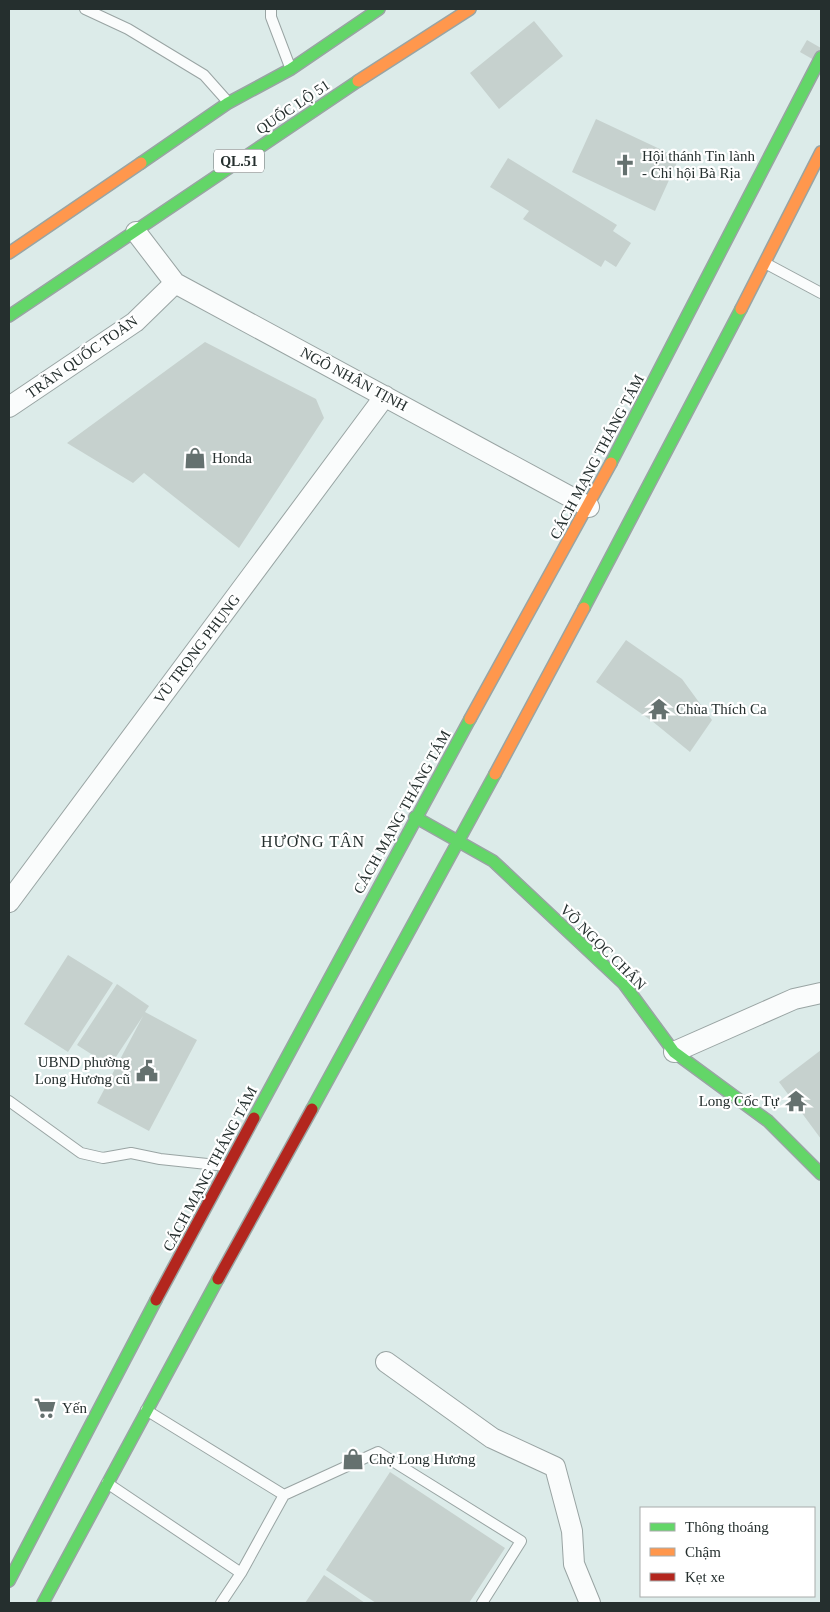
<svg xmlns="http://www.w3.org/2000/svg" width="830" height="1612" font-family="Georgia,serif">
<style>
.building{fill:#c6d1ce}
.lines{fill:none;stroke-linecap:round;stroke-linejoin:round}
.lane-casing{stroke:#99a4a3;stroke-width:12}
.street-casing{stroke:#99a4a3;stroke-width:22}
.fast-casing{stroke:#99a4a3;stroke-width:14}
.slow-casing{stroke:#99a4a3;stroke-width:14}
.jam-casing{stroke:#99a4a3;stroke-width:14}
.lane{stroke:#fafcfc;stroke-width:10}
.street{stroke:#fafcfc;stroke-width:20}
.fast{stroke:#63d668;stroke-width:11}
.slow{stroke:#ff974d;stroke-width:11}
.jam{stroke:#b3261e;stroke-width:11}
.labels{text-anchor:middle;stroke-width:4.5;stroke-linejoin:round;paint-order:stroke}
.shield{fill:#fff;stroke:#666d6d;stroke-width:1}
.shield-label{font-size:14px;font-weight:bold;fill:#252f2e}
.street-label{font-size:15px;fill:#252f2e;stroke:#fff}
.poi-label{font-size:15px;fill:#252f2e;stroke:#fff;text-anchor:start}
.neighbourhood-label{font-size:16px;letter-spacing:1px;fill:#252f2e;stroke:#fff}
</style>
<rect width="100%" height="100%" fill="#dcebe9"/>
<!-- building -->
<path class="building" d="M534 21 563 56 499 109 470 73Z
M807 40 821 48V64L800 52Z
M596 119 679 158 655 211 572 172Z
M508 158 617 225 613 231 631 243 616 267 605 260 601 267 523 219 529 211 490 187Z
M205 342 316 399 324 418 239 548 144 473 133 483 67 443Z
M626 640 682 679 712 720 690 752 652 721 596 682Z
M68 955 113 983 68 1052 24 1024Z
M117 984 149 1006 145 1012 197 1040 149 1131 97 1103 143 1016 110 1066 77 1045Z
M821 1050V1139L779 1082Z
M390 1472 505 1548 469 1603H376L326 1570Z
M324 1575 365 1603H305Z"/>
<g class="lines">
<!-- lane casing -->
<g class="lane-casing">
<path id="lane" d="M85 9 128 29 204 75 228 102
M271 9V17L290 67
M765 263 821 293
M9 1101 81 1153 103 1158 131 1153 160 1159 226 1166
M146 1410 284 1495
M107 1483 241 1573
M221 1603 241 1573 284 1495 378 1452 521 1541 482 1603"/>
</g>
<!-- street casing -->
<g class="street-casing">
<path id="street" d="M136 232 175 283 589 507
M9 407 135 322 175 283
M9 902 385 396
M674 1052 794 999 821 993
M386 1362 492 1438 555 1467 572 1531 574 1564 590 1603"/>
</g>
<!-- fast casing -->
<g class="fast-casing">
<path id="fast" d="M141 163 228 103 291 69 379 9
M9 316 358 81
M611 463 821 57
M584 608 741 309
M415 817 493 861 624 984 674 1052 768 1121 821 1174
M312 1109 495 774
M254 1118 470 719
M9 1581 156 1300
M43 1603 218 1279"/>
</g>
<!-- slow casing -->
<g class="slow-casing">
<path id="slow" d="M358 81 470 9
M9 253 141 163
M741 309 821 152
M470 719 611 463
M495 774 584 608"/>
</g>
<!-- jam casing -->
<g class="jam-casing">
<path id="jam" d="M218 1279 312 1109
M156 1300 254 1118"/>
</g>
<!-- lane -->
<use href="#lane" class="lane"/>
<!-- street -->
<use href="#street" class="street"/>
<!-- fast -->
<use href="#fast" class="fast"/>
<!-- slow -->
<use href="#slow" class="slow"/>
<!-- jam -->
<use href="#jam" class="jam"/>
</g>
<!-- icons -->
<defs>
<g id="church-bare" transform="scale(1.725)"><path d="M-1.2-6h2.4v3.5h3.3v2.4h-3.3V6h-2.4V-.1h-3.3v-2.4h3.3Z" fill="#65716f" stroke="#fff" stroke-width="2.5" paint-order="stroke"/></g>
<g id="shop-bare" transform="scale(1.725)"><path d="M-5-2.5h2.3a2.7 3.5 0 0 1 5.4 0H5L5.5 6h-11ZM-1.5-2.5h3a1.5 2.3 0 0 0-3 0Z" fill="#65716f" stroke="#fff" stroke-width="2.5" paint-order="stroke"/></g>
<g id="temple-bare" transform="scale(1.725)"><path d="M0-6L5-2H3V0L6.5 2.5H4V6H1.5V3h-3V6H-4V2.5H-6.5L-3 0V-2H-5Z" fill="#65716f" stroke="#fff" stroke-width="2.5" paint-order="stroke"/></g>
<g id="civic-bare" transform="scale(1.725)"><path d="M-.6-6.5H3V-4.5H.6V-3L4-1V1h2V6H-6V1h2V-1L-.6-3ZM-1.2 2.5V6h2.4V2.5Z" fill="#65716f" stroke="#fff" stroke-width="2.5" paint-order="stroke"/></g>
<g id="supermarket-bare" transform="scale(1.725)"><path d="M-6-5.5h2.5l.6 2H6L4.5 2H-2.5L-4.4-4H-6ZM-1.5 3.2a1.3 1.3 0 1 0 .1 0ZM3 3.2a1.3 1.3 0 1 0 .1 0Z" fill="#65716f" stroke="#fff" stroke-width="2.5" paint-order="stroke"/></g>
</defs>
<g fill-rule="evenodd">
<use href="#church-bare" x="625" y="165"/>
<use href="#shop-bare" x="195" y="458"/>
<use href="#temple-bare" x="659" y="709"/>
<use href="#civic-bare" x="147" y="1071"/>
<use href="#temple-bare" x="796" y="1101"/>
<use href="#supermarket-bare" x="45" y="1408"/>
<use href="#shop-bare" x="353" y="1459"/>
</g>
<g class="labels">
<!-- shield labels -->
<rect class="shield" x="214" y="149.5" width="50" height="23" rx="4"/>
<g class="shield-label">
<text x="239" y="166">QL.51</text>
</g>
<!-- street labels -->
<g class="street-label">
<text transform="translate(293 107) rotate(-34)" y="5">QUỐC LỘ 51</text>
<text transform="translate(82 357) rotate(-35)" y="5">TRẦN QUỐC TOẢN</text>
<text transform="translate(354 379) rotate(28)" y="5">NGÔ NHÂN TỊNH</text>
<text transform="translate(597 457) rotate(-62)" y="5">CÁCH MẠNG THÁNG TÁM</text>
<text transform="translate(197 649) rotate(-53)" y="5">VŨ TRỌNG PHỤNG</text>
<text transform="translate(402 812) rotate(-61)" y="5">CÁCH MẠNG THÁNG TÁM</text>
<text transform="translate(603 947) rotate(45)" y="5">VÕ NGỌC CHẤN</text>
<text transform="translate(210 1169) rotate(-62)" y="5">CÁCH MẠNG THÁNG TÁM</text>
</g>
<!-- poi labels -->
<g class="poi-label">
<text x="642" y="161">Hội thánh Tin lành<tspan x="642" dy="17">- Chi hội Bà Rịa</tspan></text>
<text x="212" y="463">Honda</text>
<text x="676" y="714">Chùa Thích Ca</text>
<text x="130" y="1067" text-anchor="end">UBND phường<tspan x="130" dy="17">Long Hương cũ</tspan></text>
<text x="779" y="1106" text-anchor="end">Long Cốc Tự</text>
<text x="62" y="1413">Yến</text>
<text x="369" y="1464">Chợ Long Hương</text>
</g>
<!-- neighbourhood labels -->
<g class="neighbourhood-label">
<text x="313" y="847">HƯƠNG TÂN</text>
</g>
</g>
<!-- border -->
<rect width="830" height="1612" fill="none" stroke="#252f2e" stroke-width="20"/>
<!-- legend -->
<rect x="640" y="1507" width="175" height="90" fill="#ffffff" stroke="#a8acab"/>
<rect x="650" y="1523" width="25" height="8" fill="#63d668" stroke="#a8acab"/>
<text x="685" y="1532" font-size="15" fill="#252f2e">Thông thoáng</text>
<rect x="650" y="1548" width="25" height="8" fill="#ff974d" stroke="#a8acab"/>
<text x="685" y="1557" font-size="15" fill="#252f2e">Chậm</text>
<rect x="650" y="1573" width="25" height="8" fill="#b3261e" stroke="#a8acab"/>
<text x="685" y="1582" font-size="15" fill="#252f2e">Kẹt xe</text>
</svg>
